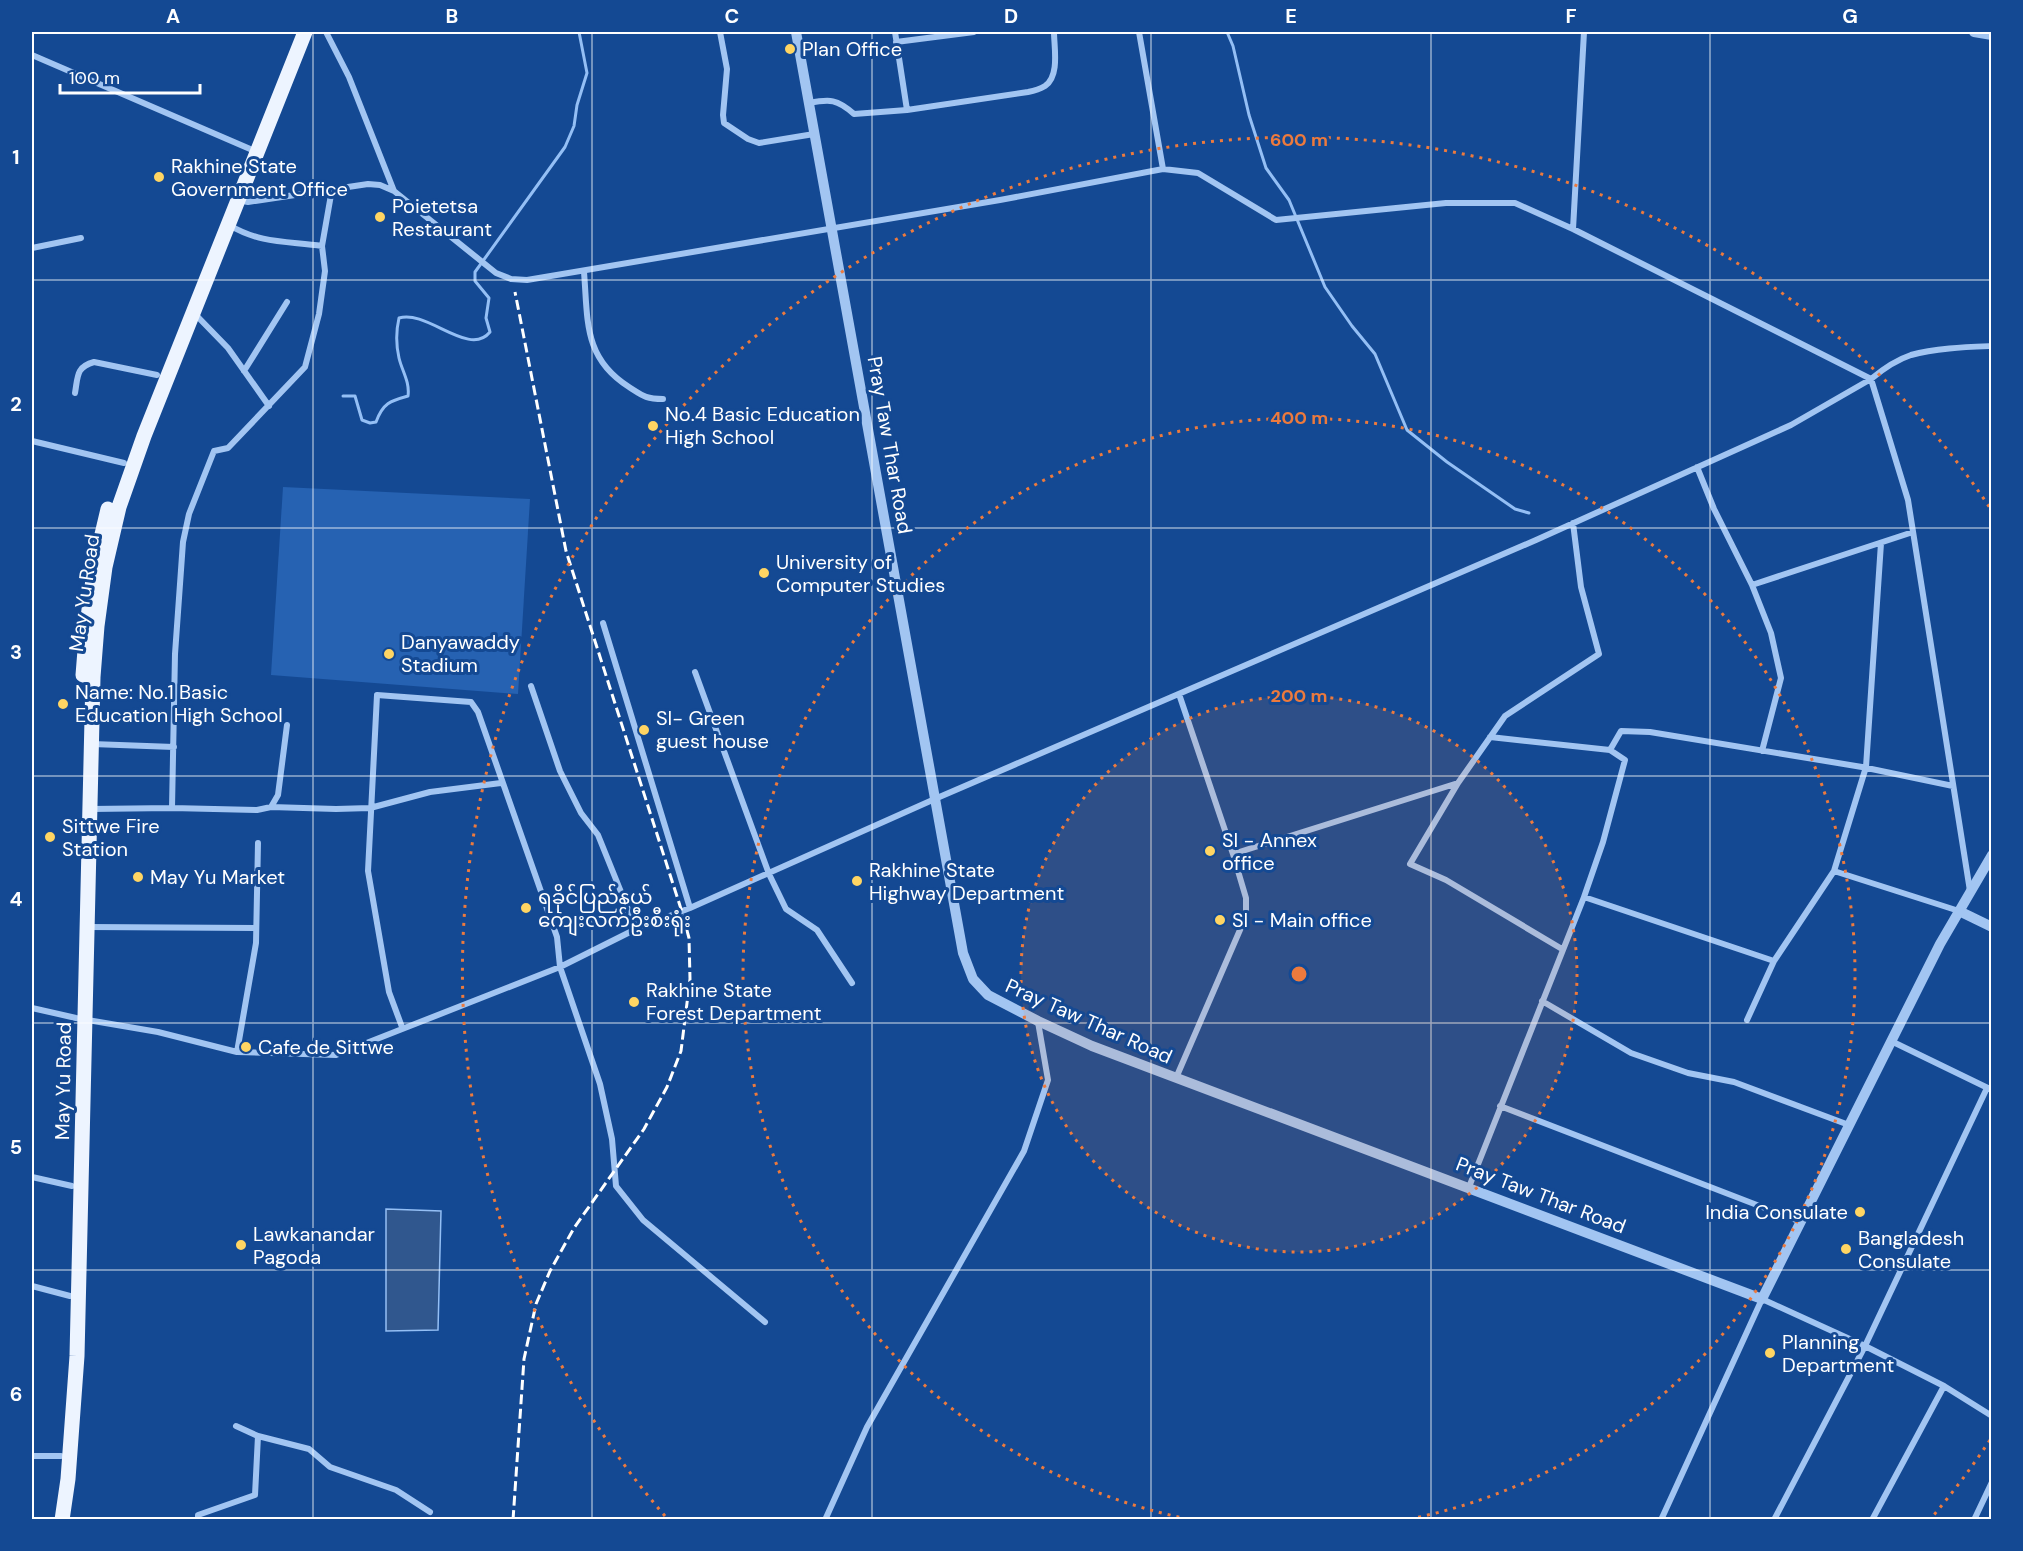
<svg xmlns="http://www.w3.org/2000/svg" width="2023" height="1551" font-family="'DM Sans','Noto Sans Myanmar',sans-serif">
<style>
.green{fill:#2662b2}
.water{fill:#30578e;stroke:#94bff5;stroke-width:1.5}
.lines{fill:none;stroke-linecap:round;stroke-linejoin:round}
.stream{stroke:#94bff5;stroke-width:3}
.minor{stroke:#a2c5f2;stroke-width:6}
.tertiary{stroke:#a2c5f2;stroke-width:10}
.primary{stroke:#edf4ff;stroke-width:15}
.rail{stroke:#fff;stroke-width:3;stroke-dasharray:10 4.5;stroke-linecap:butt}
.grid{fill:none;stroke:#fff;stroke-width:1.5;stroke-opacity:0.55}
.ring{fill:none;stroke:#ed7a3d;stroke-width:3;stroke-dasharray:3 6}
.poi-dot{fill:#ffd563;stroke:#144993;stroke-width:2}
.labels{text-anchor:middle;stroke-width:6;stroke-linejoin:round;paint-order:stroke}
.poi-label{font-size:20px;fill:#fff;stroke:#144993;text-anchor:start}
.street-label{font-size:20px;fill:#fff;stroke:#144993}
.centre{fill:#ed7a3d;stroke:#144993;stroke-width:3}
.ring-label{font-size:18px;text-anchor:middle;font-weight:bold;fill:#ed7a3d;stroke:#144993;stroke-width:6;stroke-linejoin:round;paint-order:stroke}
.neatline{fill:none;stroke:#fff;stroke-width:2}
.grid-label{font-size:20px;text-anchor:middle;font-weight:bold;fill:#fff}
</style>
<rect width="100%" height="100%" fill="#144993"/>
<!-- green -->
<path class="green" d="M283 487 530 499 518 694 271 675Z"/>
<!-- water -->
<path class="water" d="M386 1209 441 1211 438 1330 386 1331Z"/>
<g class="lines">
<!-- stream -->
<path class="stream" d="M1227 32 1233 46 1249 115 1266 168 1289 200 1325 287 1352 326 1375 354 1407 430 1447 462 1515 509 1529 513
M343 396H355L362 420 370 423 376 422C383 403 390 401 408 396 410 382 402 371 399 358 396 345 396 331 399 318 427 309 469 358 490 332L486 318 489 298 475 281V272L565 147 574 126 577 105 587 73 579 32"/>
<!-- minor -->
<path class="minor" d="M326 32 349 77 394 191
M720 32 727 69 723 115 724 123 748 139 759 143 814 134
M896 42 974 32
M32 55 257 152
M809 103C830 99 837 99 854 114L907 110 895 32
M907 110 1028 92C1033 91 1040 89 1045 86 1060 76 1054 47 1054 32
M1163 169 1198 173 1276 220 1446 203H1515L1573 229 1871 379C1883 369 1896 360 1911 355 1935 348 1967 347 1992 346
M238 200 248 202 368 184 380 185 394 191 496 273 511 279 527 280 1000 200 1163 169 1139 32
M1573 229 1584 32
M322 246 332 189
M32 248 81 238
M584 272C588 320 583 358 629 387 643 396 646 399 663 399
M194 313 228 348 269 406
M244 371 287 302
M75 393C78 376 76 367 94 362L157 375
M32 441 124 463
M1697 467 1714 509 1752 585 1771 633 1781 678 1762 751
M1752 585 1913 532
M603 623 690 908
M695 672 769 874 786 909 817 930 852 983
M531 686 560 771 581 813 598 835 636 929
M1179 694 1233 854 1458 783
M1490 737 1610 750
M92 744 174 747
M271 807 336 809 370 808 430 792 501 783
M172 808 175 654 183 542 189 514 214 451 228 448 305 367 319 314 325 271 322 246C287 241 261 244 229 225
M91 809 172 808 257 810 271 807 278 795 287 725
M1834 871 1959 911
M1584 897 1774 961 1834 871 1866 767 1881 543
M88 927 256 928
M1562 949 1446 880 1410 864 1458 783 1505 716 1599 654 1581 587 1573 523
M1542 1001 1631 1053 1688 1073 1734 1082 1849 1125
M32 1008 76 1018 158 1032 237 1052 336 1055 560 967 636 929 690 908 937 798 1536 540 1791 425 1871 379 1908 500 1970 891
M1747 1020 1774 961
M402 1027 389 992 368 871 377 695 471 702 478 712 557 937 560 967 600 1084 612 1139 616 1186 643 1220 765 1322
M1891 1041 1992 1090
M237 1052 256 943 258 843
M1176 1078 1246 916V898L1233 854
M1500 1106 1801 1222
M32 1177 72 1186
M1469 1187 1584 897 1603 842 1625 760 1610 750 1621 731 1650 732 1862 767 1953 786
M32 1286 70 1296
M258 1436 309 1449 330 1467 396 1490 430 1512
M32 1456H61
M198 1520V1515L255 1495 258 1436 236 1426
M825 1520 867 1427 1024 1151 1048 1080 1038 1022
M1661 1520 1762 1299 1865 1346 1944 1386 1992 1416
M1774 1520 1865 1346 1987 1088
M1872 1520 1944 1386
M1974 1520 1992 1482"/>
<!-- tertiary -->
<path class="tertiary" d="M796 32 963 953 973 979 988 995 1038 1021 1092 1046 1762 1299 1940 944 1992 855
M1974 32 1992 35
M1959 911 1992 927"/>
<!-- primary -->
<path class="primary" d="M83 675 87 625 95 564 108 509
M62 1520 68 1479 77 1356 93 677 97 626 105 567 119 507 144 436 305 32"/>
<!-- rail -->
<path class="rail" d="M513 1520 524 1359 536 1304 550 1271 574 1228 644 1129 667 1087 681 1051 690 979 689 938 682 912 566 551 515 292"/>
</g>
<!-- grid -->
<path class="grid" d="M313 32V1520M592 32V1520M872 32V1520M1151 32V1520M1431 32V1520M1710 32V1520M32 280H1992M32 528H1992M32 776H1992M32 1023H1992M32 1270H1992"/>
<!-- distance rings -->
<circle cx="1299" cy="974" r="278" fill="#ed7a3d" fill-opacity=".12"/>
<g class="ring">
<circle cx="1299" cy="974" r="278"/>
<path d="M1188 1519A556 556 0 1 1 1410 1519"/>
<path d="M1990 1440A834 834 0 0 1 1933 1516M665 1516A834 834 0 1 1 1990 508"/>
</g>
<!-- markers -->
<g class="poi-dot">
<circle cx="790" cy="49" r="6"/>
<circle cx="159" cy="177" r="6"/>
<circle cx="380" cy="217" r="6"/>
<circle cx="653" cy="426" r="6"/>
<circle cx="764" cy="573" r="6"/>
<circle cx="389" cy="654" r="6"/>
<circle cx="63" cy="704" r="6"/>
<circle cx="644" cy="730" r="6"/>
<circle cx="50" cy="837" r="6"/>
<circle cx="1210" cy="851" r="6"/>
<circle cx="138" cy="877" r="6"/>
<circle cx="857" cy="881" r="6"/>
<circle cx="526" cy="908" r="6"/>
<circle cx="1220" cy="920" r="6"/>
<circle cx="634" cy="1002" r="6"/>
<circle cx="246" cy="1047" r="6"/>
<circle cx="1860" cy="1212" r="6"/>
<circle cx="241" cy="1245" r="6"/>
<circle cx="1846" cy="1249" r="6"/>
<circle cx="1770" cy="1353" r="6"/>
</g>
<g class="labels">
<!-- poi labels -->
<g class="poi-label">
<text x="802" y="56">Plan Office</text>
<text x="171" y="173">Rakhine State<tspan x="171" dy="23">Government Office</tspan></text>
<text x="392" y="213">Poietetsa<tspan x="392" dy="23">Restaurant</tspan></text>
<text x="665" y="421">No.4 Basic Education<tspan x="665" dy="23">High School</tspan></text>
<text x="776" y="569">University of<tspan x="776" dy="23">Computer Studies</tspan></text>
<text x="401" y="649">Danyawaddy<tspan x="401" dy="23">Stadium</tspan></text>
<text x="75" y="699">Name: No.1 Basic<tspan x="75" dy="23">Education High School</tspan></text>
<text x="656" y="725">SI- Green<tspan x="656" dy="23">guest house</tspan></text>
<text x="62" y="833">Sittwe Fire<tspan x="62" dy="23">Station</tspan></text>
<text x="1222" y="847">SI - Annex<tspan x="1222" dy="23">office</tspan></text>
<text x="869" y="877">Rakhine State<tspan x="869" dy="23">Highway Department</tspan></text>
<text x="150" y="884">May Yu Market</text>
<text x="538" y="904">ရခိုင်ပြည်နယ်<tspan x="538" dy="23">ကျေးလက်ဦးစီးရုံး</tspan></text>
<text x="1232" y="927">SI - Main office</text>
<text x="646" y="997">Rakhine State<tspan x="646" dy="23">Forest Department</tspan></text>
<text x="258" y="1054">Cafe de Sittwe</text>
<text x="1848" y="1219" text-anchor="end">India Consulate</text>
<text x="253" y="1241">Lawkanandar<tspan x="253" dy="23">Pagoda</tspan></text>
<text x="1858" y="1245">Bangladesh<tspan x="1858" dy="23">Consulate</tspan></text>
<text x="1782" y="1349">Planning<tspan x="1782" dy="23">Department</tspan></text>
</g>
<!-- street labels -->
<g class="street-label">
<text transform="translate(890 445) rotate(80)" y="7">Pray Taw Thar Road</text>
<text transform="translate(84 593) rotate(-82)" y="7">May Yu Road</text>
<text transform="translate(1089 1021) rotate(24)" y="7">Pray Taw Thar Road</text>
<text transform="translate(63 1081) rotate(-89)" y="7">May Yu Road</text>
<text transform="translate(1541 1195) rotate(21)" y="7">Pray Taw Thar Road</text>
</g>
</g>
<circle cx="1299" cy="974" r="9" class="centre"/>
<g class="ring-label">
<text x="1299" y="146">600 m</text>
<text x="1299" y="424">400 m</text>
<text x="1299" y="702">200 m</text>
</g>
<!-- border -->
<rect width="2023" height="1551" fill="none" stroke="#144993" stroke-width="66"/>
<!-- scale -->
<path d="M60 84v9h140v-9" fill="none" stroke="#ffffff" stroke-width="3"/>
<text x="69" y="84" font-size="18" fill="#ffffff" stroke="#144993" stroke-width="4.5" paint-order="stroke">100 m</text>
<rect x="33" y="33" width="1957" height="1485" class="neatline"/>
<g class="grid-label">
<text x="173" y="23">A</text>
<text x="452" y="23">B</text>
<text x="732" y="23">C</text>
<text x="1011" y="23">D</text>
<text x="1291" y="23">E</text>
<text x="1571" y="23">F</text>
<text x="1850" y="23">G</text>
<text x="16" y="164">1</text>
<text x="16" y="411">2</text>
<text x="16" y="659">3</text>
<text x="16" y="906">4</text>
<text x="16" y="1154">5</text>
<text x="16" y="1401">6</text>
</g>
</svg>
